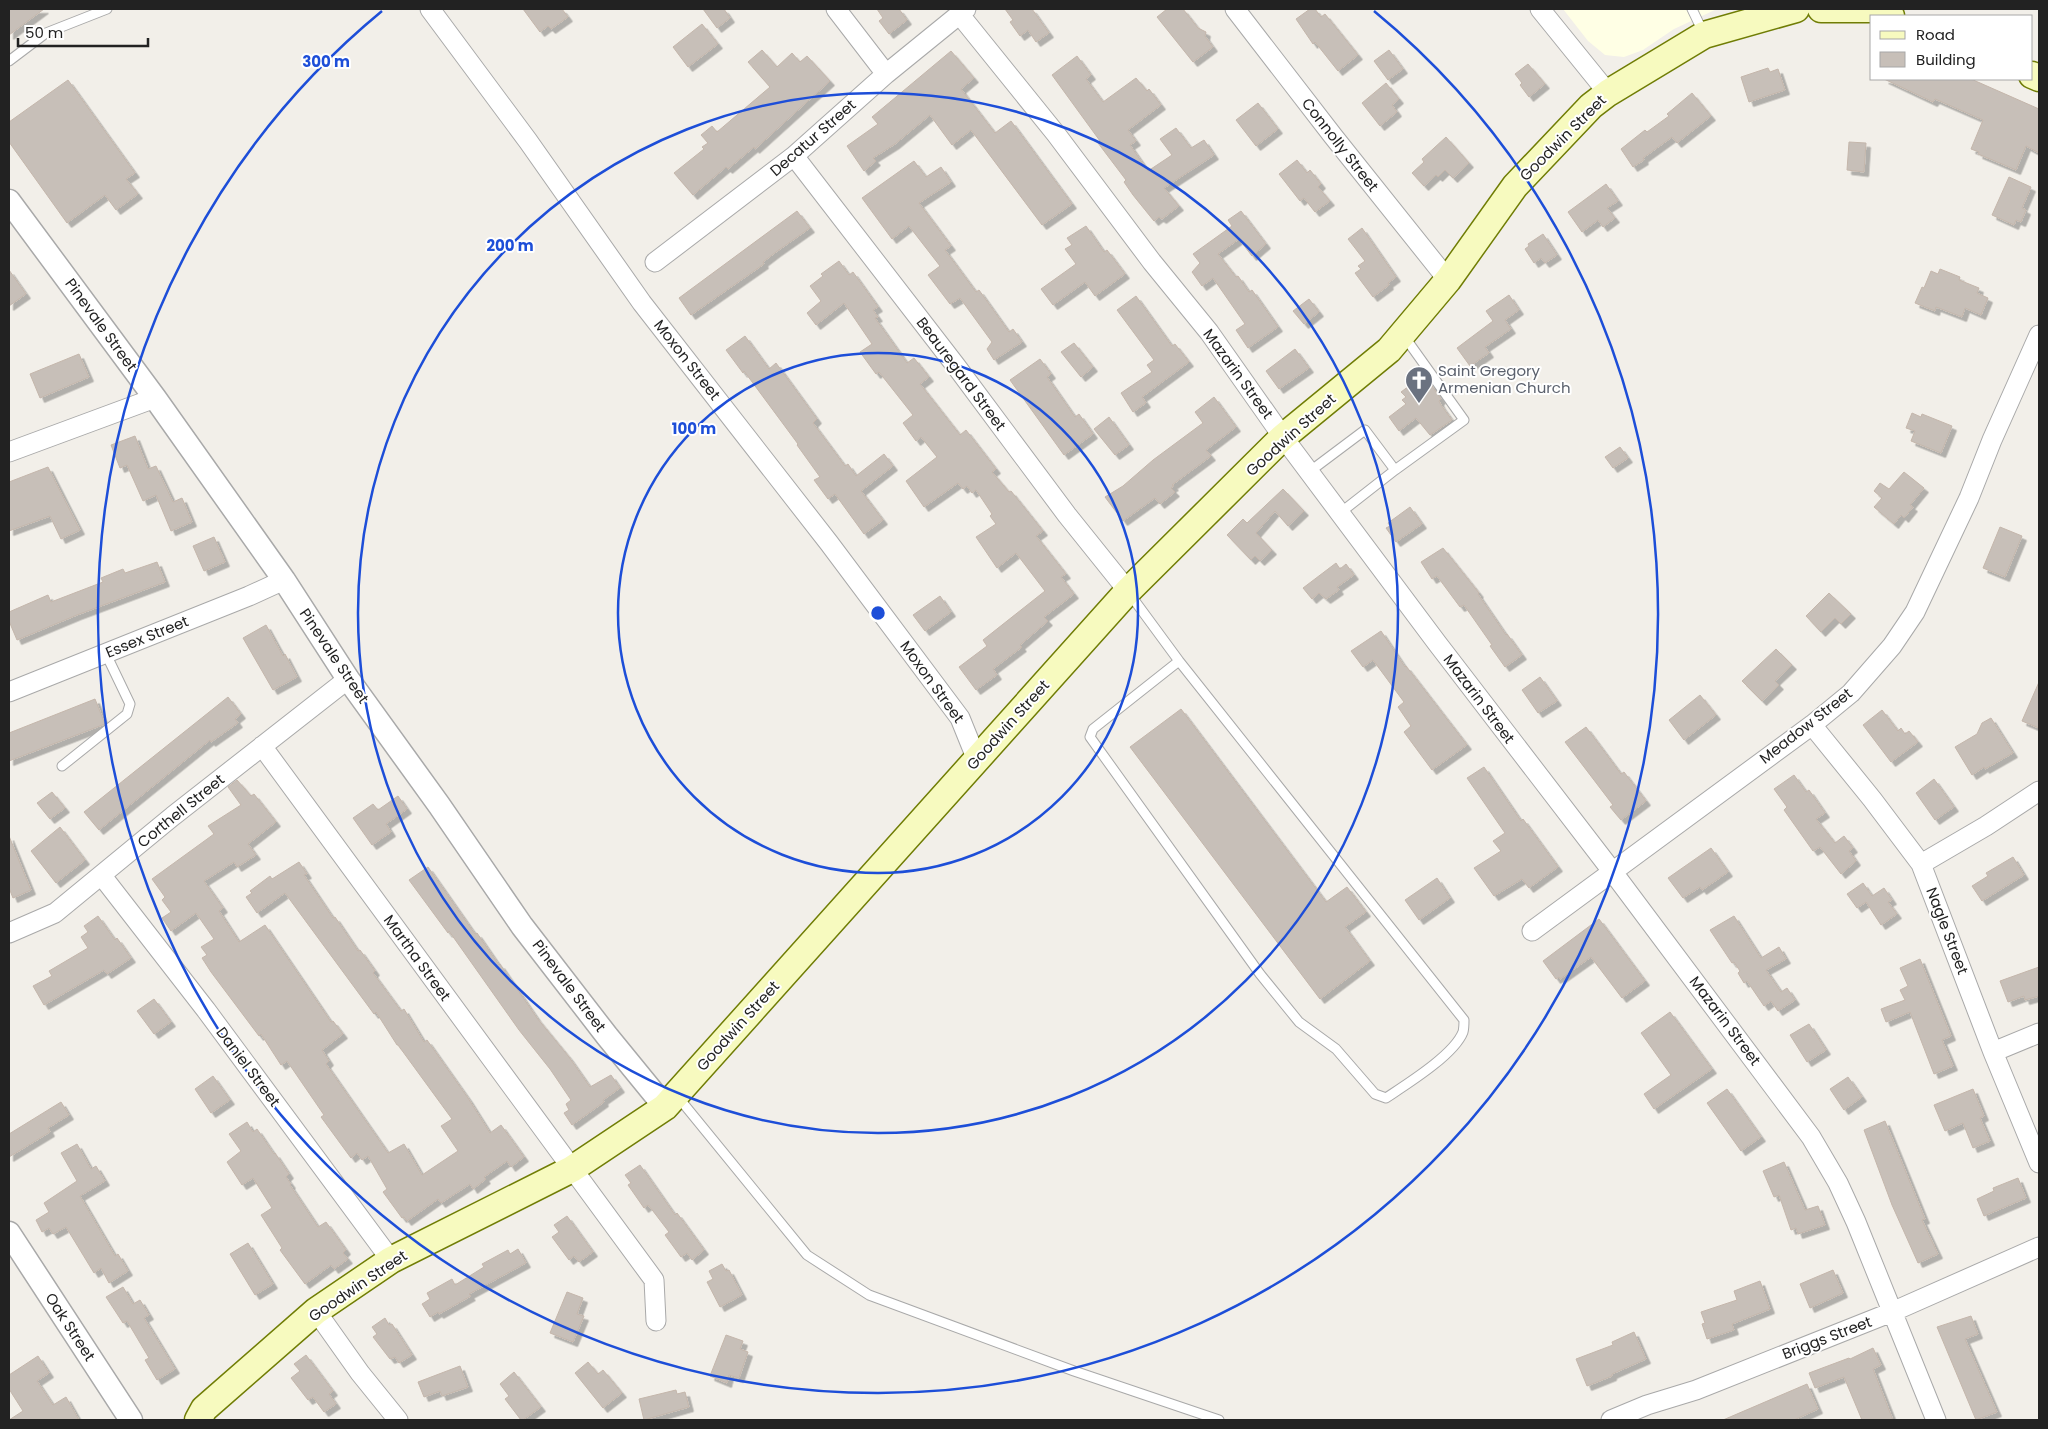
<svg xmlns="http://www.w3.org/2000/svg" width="2048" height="1429" font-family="Poppins,sans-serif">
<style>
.education{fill:#ffffe5}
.building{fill:#c7bfb8;stroke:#c4b6ab;filter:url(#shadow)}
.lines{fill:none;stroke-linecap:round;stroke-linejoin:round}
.service-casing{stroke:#a9a9a9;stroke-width:11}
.minor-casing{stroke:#a9a9a9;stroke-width:21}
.tertiary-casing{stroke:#a9a9a9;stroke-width:25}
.secondary-casing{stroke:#707d05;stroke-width:29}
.service{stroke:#fff;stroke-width:9}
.minor{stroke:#fff;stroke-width:19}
.tertiary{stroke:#fff;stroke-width:22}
.secondary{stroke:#f7fabf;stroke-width:26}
.ring{fill:none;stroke:#1d4ed8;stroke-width:2.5}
.labels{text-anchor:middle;stroke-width:4;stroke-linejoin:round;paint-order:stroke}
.street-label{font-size:15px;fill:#222;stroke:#fff}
.worship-label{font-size:15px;fill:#5b616d;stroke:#fff;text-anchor:start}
.centre{fill:#1d4ed8;stroke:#fff;stroke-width:2.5}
.ring-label{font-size:15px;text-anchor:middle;font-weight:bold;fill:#1d4ed8;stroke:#fff;stroke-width:4;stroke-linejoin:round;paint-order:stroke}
</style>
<defs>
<filter id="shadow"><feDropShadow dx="4.5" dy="4.5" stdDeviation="0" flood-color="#0004"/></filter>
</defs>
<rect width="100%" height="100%" fill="#f2efe9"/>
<!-- education -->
<path class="education" d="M1563 9H1717L1674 29 1643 50 1624 57 1605 55 1588 41Z"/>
<!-- building -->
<path class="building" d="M9 9H44L9 35Z
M523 9H562L568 17 551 29 548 26 540 32Z
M703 9H724L730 18 717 28Z
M877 9H899L907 20 889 34 879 21 883 18Z
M1005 9H1032L1049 33 1036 42 1028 30 1020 36 1010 22 1013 20Z
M1167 9H1183L1198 28 1206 32 1205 36 1213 47 1193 62 1157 17Z
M1310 9H1315L1321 17 1325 14 1358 55 1338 71 1315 42 1313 44 1296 19Z
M702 24 718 44 688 67 673 47Z
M762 50 777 67 792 53 800 62 807 56 830 81 755 149 754 147 728 169 726 167 693 195 674 173 704 149 702 147 708 143 701 135 712 126 717 132 770 87 748 62Z
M1389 50 1403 69 1388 80 1374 61Z
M951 51 974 78 961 89 995 133 1011 121 1072 204 1042 225 971 130 952 145 930 115 895 144 873 158 876 161 864 171 847 146 878 124 872 117Z
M1077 56 1091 75 1086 79 1103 102 1136 78 1147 91 1149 89 1161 105 1128 130 1136 141 1130 145 1148 171 1172 155 1160 139 1176 128 1191 148 1204 140 1214 155 1164 188 1179 206 1162 219 1159 217 1154 221 1133 195 1124 182 1126 180 1098 143 1100 141 1052 75Z
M1528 64 1545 84 1529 97 1520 85 1522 83 1515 74Z
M1768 68 1770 72 1778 69 1785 90 1749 102 1741 77Z
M1884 79H1971L2039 109V153L2026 146 2016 170 1978 154 1979 152 1971 149 1983 120 1935 99 1933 102Z
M68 80 135 173 126 179 138 194 116 210 105 195 67 223 9 142V122Z
M1386 83 1399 99 1392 105 1397 112 1380 126 1362 103Z
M1692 93 1711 116 1677 143 1672 137 1643 158 1644 160 1633 167 1621 149 1645 130 1647 132 1669 116 1667 114Z
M1258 103 1278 129 1256 146 1236 120Z
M1446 137 1469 163 1453 178 1445 170 1438 177 1436 175 1424 186 1412 173 1424 162 1422 159Z
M1849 142 1866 143 1864 172 1847 170Z
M1297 160 1307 173 1310 170 1321 184 1318 187 1330 201 1315 212 1304 198 1300 201 1279 174Z
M914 161 926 177 941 167 951 182 919 203 951 246 945 250 976 292 979 290 1009 332 1013 329 1022 342 994 360 987 349 992 342 960 298 950 304 928 275 940 266 909 226 892 239 862 198Z
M2009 177 2031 187 2022 208 2026 210 2021 222 2016 220 2014 225 1992 215Z
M1606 184 1618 201 1607 208 1615 218 1603 227 1598 220 1582 232 1568 212Z
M797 211 810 228 776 252 763 262 764 264 691 315 679 298Z
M1241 211 1266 244 1252 256 1239 239 1218 254 1236 277 1238 276 1249 292 1252 290 1278 327 1248 348 1236 330 1245 324 1213 278 1202 286 1192 272 1200 263 1193 254 1232 226 1228 220Z
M1086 226 1104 252 1107 250 1125 274 1095 296 1085 282 1053 305 1041 289 1076 264 1065 249 1072 245 1067 238Z
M1362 228 1396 277 1388 283 1389 285 1373 297 1355 273 1361 269 1358 266 1365 261 1348 239Z
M1543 234 1557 255 1545 263 1541 258 1534 263 1525 249 1529 246 1528 244Z
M839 261 849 275 853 272 878 307 873 310 878 317 875 318 907 363 914 358 929 377 920 384 960 435 966 430 996 469 992 472 1009 492 1011 491 1043 531 1036 536 1066 574 1061 577 1074 594 1044 617 1048 621 1020 645 1022 647 993 669 997 675 976 690 959 667 987 646 983 640 1045 591 1016 553 997 568 976 537 996 524 990 516 992 514 976 490 972 493 967 486 963 489 958 483 924 507 906 481 937 457 921 437 916 441 903 423 913 415 879 372 876 374 860 352 872 344 844 303 816 325 807 313 821 301 810 286 823 276 821 274Z
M1940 269 1960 277 1959 280 1979 288 1977 293 1988 298 1981 315 1965 308 1962 317 1936 307 1935 311 1915 303 1922 287 1924 288 1931 271 1938 274Z
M9 270 26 294 9 306Z
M1509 295 1519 310 1505 320 1511 329 1485 347 1489 353 1470 366 1457 348 1493 321 1486 311Z
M1136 296 1172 346 1175 344 1189 362 1142 397 1146 403 1133 412 1121 393 1152 372 1147 365 1154 360 1117 310Z
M1309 299 1319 312 1304 324 1293 311Z
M745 336 769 369 776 363 817 419 813 423 845 466 848 464 856 476 884 454 893 466 861 491 883 520 864 534 835 494 828 499 814 480 820 477 797 445 798 444 744 371 743 373 726 350Z
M1074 343 1093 367 1081 377 1061 352Z
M1295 349 1309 368 1279 389 1266 371Z
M79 354 89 377 40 398 30 374Z
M1040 359 1051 374 1047 377 1075 417 1079 414 1093 434 1064 455 1010 380Z
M1417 380 1420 385 1424 382 1426 385 1430 383 1441 399 1439 401 1441 405 1452 420 1430 435 1416 418 1399 431 1389 417 1406 404 1402 400 1406 397 1401 392Z
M1214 397 1236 427 1206 450 1211 456 1172 485 1174 486 1171 488 1175 492 1160 504 1155 498 1123 521 1105 497 1123 486 1153 460 1203 423 1195 412Z
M1912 413 1921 417 1922 414 1952 426 1941 453 1911 441 1915 431 1906 428Z
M1109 417 1129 445 1115 455 1094 429Z
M135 436 148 469 156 466 173 502 182 498 192 522 171 531 156 495 143 501 127 465 120 468 111 445Z
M1620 447 1628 458 1613 468 1605 457Z
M48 467 80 530 61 539 50 516 9 531V482Z
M1904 472 1924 488 1910 505 1913 507 1904 518 1901 515 1894 524 1874 507 1882 498 1874 491 1880 483 1889 489Z
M1283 489 1304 511 1288 526 1275 511 1256 533 1272 550 1260 561 1255 556 1251 560 1227 535 1243 519 1247 523Z
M1410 507 1422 524 1396 542 1386 528 1390 526 1388 523Z
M2000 527 2022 536 2005 577 1983 568Z
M214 537 225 562 204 571 193 546Z
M1443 548 1479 593 1478 594 1506 635 1507 634 1522 655 1505 667 1490 646 1492 645 1464 605 1460 607 1437 576 1432 579 1421 562Z
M157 562 165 582 77 615 17 640 9 621V612L48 595 51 602 103 582 101 578 123 569 125 573Z
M1336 563 1340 569 1346 564 1354 575 1337 587 1339 590 1326 599 1319 593 1312 599 1303 588Z
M1829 593 1851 614 1841 624 1835 618 1821 632 1806 616Z
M940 596 951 612 925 631 913 615Z
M266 625 283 656 285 654 297 677 273 690 243 638Z
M1381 631 1405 667 1406 666 1467 745 1432 770 1404 732 1411 726 1398 707 1404 702 1373 660 1363 667 1351 651Z
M1776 649 1792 665 1775 681 1779 685 1762 701 1742 681Z
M1540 677 1557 701 1538 713 1522 690Z
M2039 682V728L2022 721Z
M1700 695 1716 715 1684 740 1669 720Z
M228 697 241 714 235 719 238 723 211 742 210 740 99 830 84 812Z
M95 699 105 724 9 761V733Z
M1181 709 1326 902 1347 887 1366 912 1345 927 1370 961 1320 999 1130 747Z
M1882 710 1898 731 1901 728 1905 734 1909 731 1918 742 1891 762 1863 725Z
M1991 718 2013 753 1985 769 1984 767 1972 775 1955 747 1977 734 1982 723Z
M1586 727 1621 774 1624 772 1646 801 1621 820 1610 807 1613 805 1565 742Z
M1484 767 1521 821 1523 819 1558 867 1529 888 1522 879 1494 896 1474 868 1501 851 1493 841 1505 833 1467 778Z
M1794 775 1806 792 1809 790 1825 813 1816 819 1835 843 1844 836 1853 848 1849 851 1856 861 1841 874 1820 847 1813 851 1784 810 1787 807 1774 789Z
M1934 779 1954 807 1935 820 1916 793Z
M237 780 251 796 254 794 276 822 248 844 256 855 237 867 234 862 204 881 223 908 219 911 239 942 265 925 331 1022 333 1021 343 1034 322 1050 329 1061 326 1064 388 1153 404 1144 422 1175 458 1151 441 1126 452 1119 398 1045H397L376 1012 374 1014 285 893 257 913 246 897 252 893 250 891 270 876 272 879 299 862 307 874 304 875 333 918 335 917 358 951 360 950 375 971 373 973 401 1011 404 1009 424 1042 427 1040 468 1098 490 1133 501 1125 524 1157 511 1167 507 1161 484 1177 486 1179 473 1189 470 1184 441 1203 438 1199 407 1221 404 1217 402 1218 383 1192 387 1189 368 1156 362 1160 357 1153 351 1158 321 1117 324 1115 287 1061 281 1065 261 1034 259 1036 211 972 202 958 207 955 201 947 214 939 196 913 171 931 162 918 171 912 162 900 165 897 152 879 214 834 208 826 241 805 228 787Z
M52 792 65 808 50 819 37 803Z
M398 796 407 809 386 824 391 832 372 845 353 818 373 804 378 810Z
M60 827 85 860 56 883 31 851Z
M9 836 31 890 13 898 9 888Z
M1711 848 1728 872 1702 890 1700 887 1683 898 1668 878Z
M2013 857 2024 875 1982 901 1972 886 1988 876 1986 873Z
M428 867 475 934 477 933 499 965 500 964 537 1018 569 1057 590 1087 611 1075 620 1088 603 1100 604 1102 572 1125 564 1113 569 1110 566 1104 571 1100 550 1069 519 1030 449 931 448 933 409 880Z
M1437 878 1450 898 1419 920 1405 900Z
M1863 883 1872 896 1884 888 1892 900 1888 902 1897 914 1881 925 1866 902 1857 908 1847 894Z
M98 916 115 940 117 938 131 958 107 974 104 970 44 1005 33 986 52 976 49 971 88 948 81 937 88 932 84 926Z
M1734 916 1761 958 1779 947 1786 959 1766 970 1781 992 1787 988 1795 1000 1778 1011 1771 1001 1764 1006 1747 981 1744 983 1738 973 1740 971 1734 962 1732 963 1710 930Z
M1599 919 1645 981 1622 998 1591 957 1560 979 1559 977 1556 979 1543 961Z
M1920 959 1951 1036 1942 1040 1953 1066 1934 1074 1910 1012 1886 1022 1881 1009 1905 1000 1900 990 1908 986 1900 968Z
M2039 967V996L2025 1000 2024 996 2008 1002 2000 981Z
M154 999 171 1022 154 1034 137 1011Z
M1670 1012 1712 1069 1654 1109 1644 1094 1671 1075 1641 1033Z
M1809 1024 1826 1050 1807 1062 1790 1035Z
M213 1076 230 1100 211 1113 195 1089Z
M1848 1077 1862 1097 1844 1110 1830 1089Z
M1727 1089 1761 1137 1741 1151 1707 1103Z
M1973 1089 1984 1116 1980 1118 1990 1141 1973 1148 1963 1123 1945 1131 1934 1105Z
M61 1102 69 1115 48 1128 50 1132 9 1157V1134Z
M1885 1121 1925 1219 1922 1220 1938 1254 1918 1263 1892 1205 1864 1130Z
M247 1122 253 1132 257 1129 274 1154 275 1153 289 1174 286 1177 291 1184 290 1185 318 1227 326 1222 346 1250 343 1253 348 1259 334 1269 331 1265 305 1284 280 1250 282 1248 261 1215 272 1208 253 1178 242 1185 227 1162 241 1151 229 1134Z
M77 1144 91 1169 96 1166 105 1181 80 1196 115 1256 118 1254 128 1271 109 1283 101 1268 94 1273 66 1227 53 1234 49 1228 42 1232 36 1220 49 1212 44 1203 77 1181 61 1153Z
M1784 1162 1805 1210 1818 1206 1825 1225 1798 1234 1796 1228 1791 1230 1779 1195 1774 1197 1763 1171Z
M640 1165 675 1215 677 1213 704 1250 692 1260 687 1253 681 1257 665 1235 669 1232 653 1211 648 1205 644 1208 628 1185 631 1183 625 1175Z
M2018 1178 2026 1198 1984 1216 1977 1199 1994 1191 1993 1188Z
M567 1216 593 1252 579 1262 574 1256 569 1260 552 1237 559 1232 554 1225Z
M248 1243 273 1284 255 1295 230 1254Z
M518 1249 526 1263 469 1294 471 1296 439 1314 438 1312 430 1317 422 1304 430 1299 427 1293 452 1279 455 1285 484 1267 482 1264 508 1250 510 1254Z
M722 1264 726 1271 729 1270 742 1295 720 1307 707 1282 713 1279 709 1271Z
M1833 1270 1843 1293 1810 1308 1800 1284Z
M1760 1281 1770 1309 1732 1324 1734 1330 1707 1339 1702 1324 1705 1323 1701 1312 1737 1300 1734 1291Z
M123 1287 133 1304 140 1300 149 1315 144 1318 175 1369 157 1380 145 1360 149 1358 127 1321 123 1323 106 1297Z
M567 1292 583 1298 577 1314 584 1316 573 1342 550 1333Z
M1971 1316 1978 1334 1965 1339 1997 1412 1976 1420 1937 1327Z
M385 1318 389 1325 392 1324 412 1355 399 1363 395 1357 390 1359 373 1337 377 1334 372 1327Z
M1634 1332 1646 1359 1612 1374V1376L1587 1386 1576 1359 1613 1345 1612 1342Z
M726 1335 743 1341 740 1349 748 1352 739 1378 729 1375 727 1383 710 1376Z
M1873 1348 1881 1365 1873 1369 1893 1420H1862L1844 1377 1815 1388 1809 1373 1849 1358 1850 1359Z
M306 1355 333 1391 329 1394 336 1404 324 1412 313 1397 308 1400 291 1378 300 1371 294 1364Z
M38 1356 49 1373 37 1381 53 1405 66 1397 79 1420H9L23 1411 9 1389V1375Z
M588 1362 598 1374 603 1370 622 1393 603 1408 575 1373Z
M460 1366 468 1387 442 1396 440 1391 424 1397 418 1382Z
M514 1372 541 1407 523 1420H521L505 1399 509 1396 500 1384Z
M1807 1384 1818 1409 1794 1420H1723Z
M676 1390 677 1394 685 1392 689 1407 644 1420 639 1399Z"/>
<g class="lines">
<!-- service casing -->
<g class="service-casing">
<path id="service" d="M1692 9 1703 32
M9 61 46 33 107 9
M1309 472 1365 430 1395 470
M1340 513 1395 470 1464 420 1404 336
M1129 593 1179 661 1464 1020C1464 1024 1464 1028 1463 1032 1454 1055 1407 1084 1386 1098L1375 1094 1336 1049 1299 1022 1260 974 1090 737 1093 729 1179 661
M62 766 127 714 130 704 106 654
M678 1097 807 1255 869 1295 1074 1371 1219 1420"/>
</g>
<!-- minor casing -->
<g class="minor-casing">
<path id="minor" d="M430 9 528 141 642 303 829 543 960 718 977 760
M836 9 886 74
M1235 9 1333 136 1448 280
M1540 9 1608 93
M960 15 1056 134 1152 262 1209 332 1283 437 1437 643 1612 871 1811 1137 1838 1183 1856 1222 1936 1420
M794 156 956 366 1067 515 1128 591
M655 262 794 156 886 74 966 9
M9 452 155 398
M9 692 249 596 284 580
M1812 725 1872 799 1921 864 1993 1052 2039 1163
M262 746 654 1280 656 1321
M1921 864 1986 826 2039 791
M102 876 206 1010 391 1260
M1532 931 1812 725 1851 693 1892 646 1915 612 1969 498 1992 440 2039 335
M9 933 55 913 173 816 348 679
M1993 1052 2039 1033
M316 1311 360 1373 398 1420
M1611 1420 1647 1405 1696 1390 1892 1312 2039 1247"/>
</g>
<!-- tertiary casing -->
<g class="tertiary-casing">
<path id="tertiary" d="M9 201 155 398 284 580 348 679 439 805 522 926 607 1036 665 1107
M9 1233 131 1420"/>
</g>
<!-- secondary casing -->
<g class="secondary-casing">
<path id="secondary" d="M1821 9H1874L1891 16
M2032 75 2039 78
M198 1420 204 1409 316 1311 391 1260 572 1169 665 1107 1128 591 1283 437 1389 350 1448 280 1515 186 1591 106 1608 93 1704 35 1796 9"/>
</g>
<!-- service -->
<use href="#service" class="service"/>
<!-- minor -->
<use href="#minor" class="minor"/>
<!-- tertiary -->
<use href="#tertiary" class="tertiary"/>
<!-- secondary -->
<use href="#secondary" class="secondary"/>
</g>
<!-- distance rings -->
<g class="ring">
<circle cx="878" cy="613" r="260"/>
<circle cx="878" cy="613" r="520"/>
<path d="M1374 11A780 780 0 1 1 382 11"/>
</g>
<!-- icons -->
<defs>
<g id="church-pin" transform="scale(1.4375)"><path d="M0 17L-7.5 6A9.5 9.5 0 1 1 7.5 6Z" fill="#6b7280" stroke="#fff"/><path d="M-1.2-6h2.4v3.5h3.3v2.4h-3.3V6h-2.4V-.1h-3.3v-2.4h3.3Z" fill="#fff"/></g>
</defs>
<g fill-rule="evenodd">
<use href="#church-pin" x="1419" y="380"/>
</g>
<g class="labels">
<!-- street labels -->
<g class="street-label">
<text transform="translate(813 138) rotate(-41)" y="5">Decatur Street</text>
<text transform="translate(1563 138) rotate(-45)" y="5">Goodwin Street</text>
<text transform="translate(1340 145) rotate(52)" y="5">Connolly Street</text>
<text transform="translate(101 325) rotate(54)" y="5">Pinevale Street</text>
<text transform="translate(687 360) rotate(52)" y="5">Moxon Street</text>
<text transform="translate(961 374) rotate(53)" y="5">Beauregard Street</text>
<text transform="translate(1238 374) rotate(54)" y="5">Mazarin Street</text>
<text transform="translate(1291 435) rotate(-42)" y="5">Goodwin Street</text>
<text transform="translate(147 637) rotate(-22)" y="5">Essex Street</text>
<text transform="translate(334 656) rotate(56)" y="5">Pinevale Street</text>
<text transform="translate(932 682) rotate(54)" y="5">Moxon Street</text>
<text transform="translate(1479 699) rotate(53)" y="5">Mazarin Street</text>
<text transform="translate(1008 725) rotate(-48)" y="5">Goodwin Street</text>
<text transform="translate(1806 726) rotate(-38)" y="5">Meadow Street</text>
<text transform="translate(181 811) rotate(-39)" y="5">Corthell Street</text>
<text transform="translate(1947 931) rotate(69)" y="5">Nagle Street</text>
<text transform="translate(417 958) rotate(54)" y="5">Martha Street</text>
<text transform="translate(569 986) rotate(53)" y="5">Pinevale Street</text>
<text transform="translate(1725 1021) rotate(53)" y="5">Mazarin Street</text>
<text transform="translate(738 1026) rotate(-48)" y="5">Goodwin Street</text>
<text transform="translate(248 1067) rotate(53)" y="5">Daniel Street</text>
<text transform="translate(358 1286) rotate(-34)" y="5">Goodwin Street</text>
<text transform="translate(70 1327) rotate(57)" y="5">Oak Street</text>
<text transform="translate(1827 1338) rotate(-21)" y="5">Briggs Street</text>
</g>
<!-- worship labels -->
<g class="worship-label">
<text x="1438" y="376">Saint Gregory<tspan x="1438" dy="17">Armenian Church</tspan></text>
</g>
</g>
<circle cx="878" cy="613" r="8" class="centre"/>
<g class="ring-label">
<text x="326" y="67">300 m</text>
<text x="510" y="251">200 m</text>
<text x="694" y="434">100 m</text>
</g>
<!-- border -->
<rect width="2048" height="1429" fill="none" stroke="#222222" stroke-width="20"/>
<!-- legend -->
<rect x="1870" y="15" width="162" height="65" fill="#ffffff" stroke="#a7a7a7"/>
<rect x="1880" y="31" width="25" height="8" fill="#f7fabf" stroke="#a7a7a7"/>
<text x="1916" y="40" font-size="15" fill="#222222">Road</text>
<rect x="1880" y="52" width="25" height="15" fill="#c7bfb8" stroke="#a7a7a7"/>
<text x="1916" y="65" font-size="15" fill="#222222">Building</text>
<!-- scale -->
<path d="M18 38v8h130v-8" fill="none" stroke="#222222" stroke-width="2.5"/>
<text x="25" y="38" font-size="15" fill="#222222" stroke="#ffffff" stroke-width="4" paint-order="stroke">50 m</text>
</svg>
